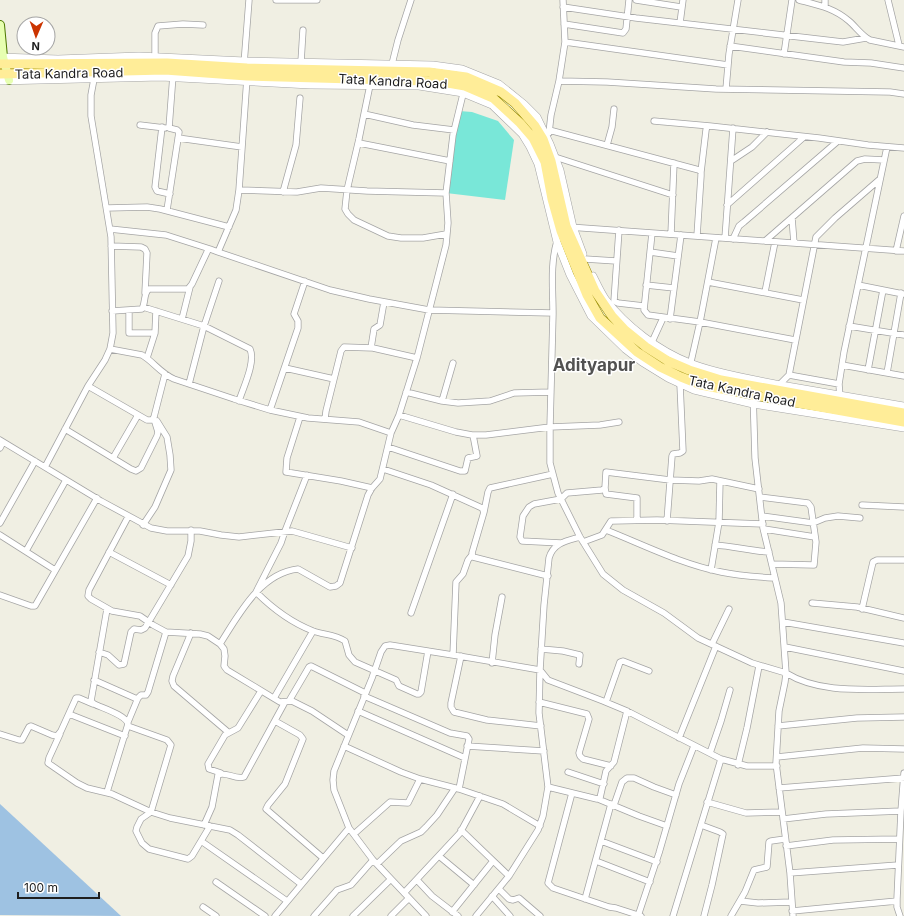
<svg xmlns="http://www.w3.org/2000/svg" width="904" height="916" font-family="Inter,sans-serif">
<style>
.pitch{fill:#79e7d8}
.water{fill:#9ec2e2}
.lines{fill:none;stroke-linecap:round;stroke-linejoin:round}
.minor-casing{stroke:#a5a5a5;stroke-width:7}
.tertiary-casing{stroke:#a5a5a5;stroke-width:8}
.secondary-casing{stroke:#4d7900;stroke-width:10}
.primary-casing{stroke:#978c00;stroke-width:10}
.minor{stroke:#fff;stroke-width:5.5}
.tertiary{stroke:#fff;stroke-width:7}
.secondary{stroke:#e7ffb1;stroke-width:8}
.primary{stroke:#ffed98;stroke-width:9}
.labels{text-anchor:middle;stroke-width:3;stroke-linejoin:round;paint-order:stroke}
.street-label{font-size:13px;fill:#1e1e1e;stroke:#fff}
.district-label{font-size:17px;font-weight:bold;fill:#515151;stroke:#fff}
</style>
<rect width="100%" height="100%" fill="#f0efe3"/>
<!-- pitch -->
<path class="pitch" d="M459 111 472 112 498 121 514 140 505 200 446 193Z"/>
<!-- water -->
<path class="water" d="M0 804 121 916 0 915Z"/>
<g class="lines">
<!-- minor casing -->
<g class="minor-casing">
<path id="minor" d="M276 0H317
M636 0 681 7
M799 0C818 5 834 8 849 21 856 27 862 36 870 40L904 47
M888 0 899 45
M563 7 636 18 843 42 866 38
M825 7V0
M680 23 683 0
M564 24 623 33 626 29 629 0
M565 42 728 65
M730 46 844 62 871 63 904 68
M784 54 792 0
M155 57V33L158 26 183 24 203 25
M301 62 303 30
M244 64 249 0
M392 64 398 40 411 0
M247 78 239 190 297 192 321 188 367 191 446 193
M559 81 607 82 716 89 890 92 904 94
M726 89 729 54 738 0
M364 114 370 85
M654 121 710 126
M140 125 165 128
M162 127 155 187 157 191 170 194
M549 130 699 170 701 172V176L697 236
M549 133 551 115 559 81 565 42 563 0
M178 138 242 147
M359 143 450 161
M607 145 612 127 614 109
M555 157 673 195
M731 161 752 147 767 132
M701 172 706 130 707 127 710 126 819 138 868 145 904 148
M239 190 236 210 218 252 330 290 369 299 429 310 553 313
M283 192 296 145 300 98
M727 205 804 137
M107 208 147 207 160 209 229 227
M167 210 179 132 177 130 169 128 173 75
M792 218 794 243
M569 227 904 251
M110 229 166 235 210 249
M619 230 614 301 618 303 644 306
M652 233 644 310 648 315 700 322 716 238
M446 234 423 238H401L388 236 354 220 348 214 345 209 347 190 359 139 364 114 413 125 454 130
M671 234 674 163
M725 238 733 128
M733 239 739 226 744 222 838 141
M557 241C550 265 553 289 553 314 552 351 551 389 550 427L600 425 619 422
M765 241 857 161 865 159 884 160
M111 246 141 247 145 249 147 253 145 293
M896 251 904 216
M650 252 678 256
M585 259 616 261
M708 282 803 300
M646 285 674 288
M858 285 903 294
M765 292 775 242
M143 307 204 326 250 349C256 362 243 388 239 401
M129 310V333H155
M112 311 142 309C146 302 143 294 149 289H188L192 284 208 250 210 249 218 252
M182 319 190 287
M670 319 681 235
M849 326 904 335
M652 342 663 318
M371 348 374 329 380 325 384 302
M110 349 142 355C154 362 160 373 174 379L234 399 270 410 308 418 359 422 391 433 399 415 456 432 472 435H486L550 427V463L558 493 580 537 603 574 623 590 664 613 698 638 752 663 786 673 785 682 779 711 776 763 790 873 793 916
M147 358 155 333 156 311
M842 365 904 376
M690 366 700 322 795 340
M285 368 334 379
M868 370 883 290
M887 373 901 293
M189 384 204 326 219 281
M780 384 789 375
M839 384 789 375 816 237 835 218 880 179
M88 386 147 420H152L154 417 165 374
M406 392 442 401 458 403 490 401 514 393 551 392
M753 392 755 458 763 528 781 603 786 673C820 694 865 689 904 689
M840 398 839 384 844 352 887 147
M442 401 453 363
M270 410 298 328V321L294 314 305 281
M399 415 417 358 446 245 448 223 446 193 453 135 464 90
M300 417 287 458 286 472 341 481 372 488
M325 419 326 411 341 351 344 347 373 348 417 358
M65 429 131 469 136 471 141 468 157 436 158 432 154 419
M0 440 101 501 151 528 167 531H200L221 535 239 537 292 531 352 548
M388 447 460 471H465L468 458 477 456 473 435
M0 448 3 442
M113 458 138 415
M45 467 88 386 105 360 110 349 113 333 111 237 91 116V95L94 79
M383 469 431 485 482 508 484 512 472 553 473 557 548 576
M307 475 285 531 281 543 256 592C273 609 290 622 313 631 324 635 335 634 345 641L349 655 355 662 396 680 399 686 417 694H419L421 692 428 651
M605 488 606 494 637 498V520
M760 497 808 503 811 507 816 542 814 565 772 564
M862 505 904 507
M484 512 488 492 490 488 553 474
M762 516 813 523 825 518 838 516 860 518
M128 517 89 590 88 596 91 599 112 611 140 616 153 625 166 632 200 634 208 636 220 644 224 649 225 656 224 666 227 670 280 702 292 701 312 711 348 735
M667 521 672 456 673 454 680 453 683 451 680 384
M0 523 35 461
M143 525 155 507 171 470 170 455 167 437 157 421
M764 529 815 537
M606 530C644 545 681 564 721 572 739 576 757 577 775 578
M0 535 55 570
M583 542 602 535 611 521H613L657 520 763 524
M561 543 522 541 520 537 523 516 529 507 534 504 561 499 567 493 602 490 605 488 606 472 670 480 699 481 712 479 759 489
M715 545C733 546 751 551 769 552
M26 551 66 480
M109 552 171 585
M711 570 719 522 720 481
M0 595 31 606H35L97 498
M812 603 857 607 904 618
M107 609 91 701 94 704C102 708 126 715 128 724L107 792
M862 609 873 562 877 560H904
M411 613 453 494
M783 622 904 643
M191 633 173 676 172 681 174 686 228 732
M220 644C238 616 260 573 298 569L330 587 336 586 340 583 368 495 372 488 380 479 391 433
M712 644 729 609
M785 647 904 671
M541 649 563 651 580 655 579 664
M99 652 108 655 119 665 124 664 131 632 134 629 141 630 145 628 188 556 191 541V530
M453 655 456 582 463 574 468 560 472 555
M461 656 451 703V707L454 712 487 720 541 726
M492 663 495 635 502 597
M94 680 137 699
M364 696 450 733 467 736 469 739 459 789
M274 698 313 631
M289 701 309 667 311 666 365 693
M539 702 587 714 589 719 579 753 580 756 583 759 611 766
M606 702 620 662 623 661 649 671
M358 711 465 758
M69 714 125 736
M275 721 300 735 303 739 285 784 268 805 266 809 323 858
M128 722 138 698 141 695H146L148 692 166 632
M128 726 167 740 171 745 151 812 141 819 137 827 136 831 142 843 149 849 188 859 192 856 210 826
M778 726 857 718 904 717
M0 734 19 740H22L29 727 31 726 52 735 57 736 61 731 76 698H79L93 704
M60 734 49 758 48 763 77 783 87 788 112 794 151 812 170 818 230 830 238 835 301 884
M679 738 716 646
M344 746 401 772 420 779 459 789 503 804 540 826
M467 746 544 751
M710 753 721 721 730 690
M777 757 863 748 904 749
M738 765 747 728 759 666
M568 772 604 784
M221 773 209 769 208 764 225 735 238 728 261 691
M548 787 597 799 600 798 606 771 614 762 627 711
M779 788 904 778
M572 793 548 883 553 888 609 907 616 908 641 916
M598 799 639 816 667 826
M707 802 746 813 782 812
M614 805 622 782 627 778H634L654 787 676 795
M783 819 826 814 901 811 904 773
M204 825 212 807 218 775C226 771 235 780 244 777L285 702
M701 825 720 832 723 834 712 885 704 916
M461 830 509 876
M354 834 390 802 408 803 420 779
M201 841 287 901
M601 841 657 862
M786 846 833 840 899 839
M439 856 474 885
M596 861 650 882
M377 864 401 841 421 832 426 827 437 815 455 788
M790 873 898 865
M417 880 432 896 458 916
M216 882 265 916
M499 889 509 899 513 900 519 898 540 916
M404 893 460 833 480 796
M492 896 510 916
M585 899 611 804
M740 901 758 903 791 902
M203 907 216 916
M792 911 897 901
M452 912 493 861
M275 916 349 828
M314 916 337 890 351 885 373 860
M353 916 391 879
M391 916 409 898
M426 916 373 860 349 828 334 790 333 780 334 771 372 678 381 652 385 646 390 645 459 656 540 670 548 680 603 701 627 711 721 759 747 766H777
M476 916 509 876 538 830 543 816 548 787 539 713 540 670 544 605 549 558C553 543 566 541 580 537
M638 916 659 853 679 784 694 746
M673 916 721 759
M731 916 745 892 754 870 767 867 769 842 771 841 785 839
M900 916 897 907V899L901 811"/>
</g>
<!-- tertiary casing -->
<g class="tertiary-casing">
<path id="tertiary" d="M0 57 58 59 139 56 245 61 433 65 462 69 499 84 524 104 537 117 550 144 560 170 573 227 583 254
M0 81 161 77 310 85 419 86 463 93 492 105 522 134 530 147 538 164 557 242 570 275 591 316 625 349 642 362 668 378 694 390 753 404 904 428
M593 276C597 284 601 293 606 300 626 326 659 351 690 363 717 374 753 379 781 385 822 392 863 399 904 406"/>
</g>
<!-- secondary casing -->
<g class="secondary-casing">
<path id="secondary" d="M0 25 3 57 9 80"/>
</g>
<!-- primary casing -->
<g class="primary-casing">
<path id="primary" d="M0 64 167 63 247 68 429 72 466 77 501 92 515 103 535 126 543 139 551 161 566 226 595 291 612 316 625 330 646 347 668 361 689 370 721 380 904 413
M0 74 165 70 247 76 426 81 442 82 465 86 493 98 520 123 533 138 545 162 552 199 561 231 587 295 600 318 637 352 660 367 681 377 701 385 753 395 904 422"/>
</g>
<!-- minor -->
<use href="#minor" class="minor"/>
<!-- tertiary -->
<use href="#tertiary" class="tertiary"/>
<!-- secondary -->
<use href="#secondary" class="secondary"/>
<!-- primary -->
<use href="#primary" class="primary"/>
</g>
<g class="labels">
<!-- street labels -->
<g class="street-label">
<text transform="translate(69 73) rotate(-1)" y="5">Tata Kandra Road</text>
<text transform="translate(393 81) rotate(3)" y="5">Tata Kandra Road</text>
<text transform="translate(742 391) rotate(12)" y="5">Tata Kandra Road</text>
</g>
<!-- district labels -->
<g class="district-label">
<text x="594" y="371">Adityapur</text>
</g>
</g>
<!-- north arrow -->
<g transform="translate(36 36) rotate(182)"><circle r="19" fill="#ffffff" stroke="#a5a5a5"/>
<path d="M0-3L7 15L0 10L-7 15Z" fill="#cb3400"/>
<text y="-6" font-size="11" font-weight="bold" text-anchor="middle" fill="#1e1e1e">N</text>
</g>
<!-- scale -->
<path d="M18 892v6h81v-6" fill="none" stroke="#1e1e1e" stroke-width="2"/>
<text x="24" y="892" font-size="12" fill="#1e1e1e" stroke="#ffffff" stroke-width="3" paint-order="stroke">100 m</text>
</svg>
